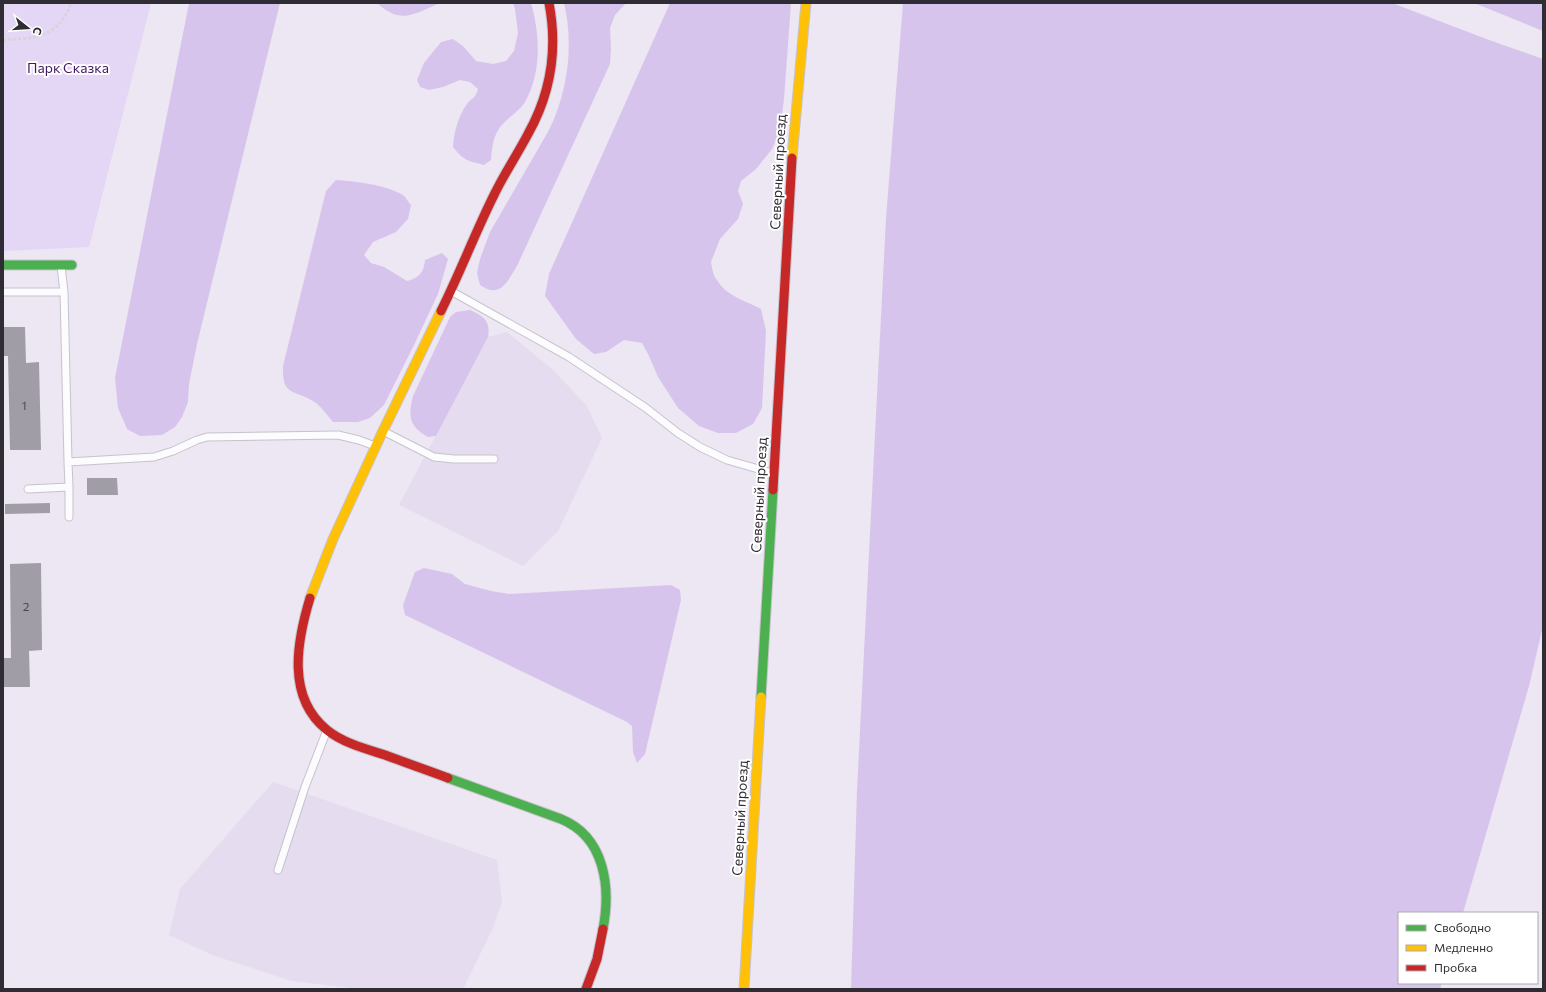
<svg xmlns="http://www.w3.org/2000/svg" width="1546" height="992" font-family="Commissioner,sans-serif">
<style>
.built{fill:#e5dcef}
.green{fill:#e4d6f5}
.forest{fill:#d7c4ec}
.building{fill:#a19da6}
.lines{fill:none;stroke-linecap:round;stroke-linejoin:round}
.lane-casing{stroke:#c7c3cc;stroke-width:9}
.fast-casing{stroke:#c7c3cc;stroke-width:11}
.slow-casing{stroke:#c7c3cc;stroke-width:11}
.jam-casing{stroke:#c7c3cc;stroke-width:11}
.path{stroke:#d5d4d7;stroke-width:2.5;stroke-dasharray:3 2;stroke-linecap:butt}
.lane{stroke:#fcfbfd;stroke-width:7}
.fast{stroke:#4caf50;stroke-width:9}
.slow{stroke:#ffc107;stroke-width:9}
.jam{stroke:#c62828;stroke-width:9}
.labels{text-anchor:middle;stroke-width:4;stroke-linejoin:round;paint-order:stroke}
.number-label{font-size:12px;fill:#4c4850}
.park-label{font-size:14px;fill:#421962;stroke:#fff}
.street-label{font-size:14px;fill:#2f2c33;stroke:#fff}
</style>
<rect width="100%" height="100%" fill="#ece7f2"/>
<!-- built -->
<path class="built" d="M507 332 553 370 587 406 602 438 558 531 523 566 399 505 488 337Z
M273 782 497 860 502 903 492 930 463 989H361L292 981 212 955 169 935 180 889Z"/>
<!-- green -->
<path class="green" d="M3 3H151L89 247 3 251Z"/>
<!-- forest -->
<path class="forest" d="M189 3H280L197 344 189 384 188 402 182 417 175 427 162 435 140 436 127 429 118 408 115 378Z
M377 3H440C414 14 401 25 377 3Z
M513 3H531C540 35 542 72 525 102 519 112 508 117 501 126 493 136 492 148 491 160L484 165C468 161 463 160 453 147 454 132 458 116 467 104 472 97 475 100 478 89L470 82 460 80 443 87 429 90 420 87 417 80 424 63 441 42 453 39 463 46 476 61 493 64 506 61 514 51 518 33 515 9Z
M564 3H626L615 15 610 28 611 48 610 64 517 266C507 282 500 299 480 285L477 273 480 259 490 232 549 130C568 92 574 44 564 3Z
M670 3H791L784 99 780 130 772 149 756 169 741 181 738 191 743 204 738 219 720 239 711 262C712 268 713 276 717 280 726 296 746 301 761 309L766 331 762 408 753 424 736 433H718L699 426 678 408 658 377 649 356 642 343 624 340 606 352 594 354 576 339 545 296 549 274Z
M903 3H1392L1489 40 1543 59V626L1529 686 1463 913H1399V983H1442L1440 989H851L857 790 886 218Z
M1474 3H1543V31Z
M336 180C355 181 386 185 403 195 406 197 408 202 411 205L408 219 396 232 373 242 364 255 371 263 384 267 407 281C419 278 424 272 425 260L442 253 448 259 438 294 414 345 384 405 370 418 358 422H333C327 415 320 405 313 401 292 389 282 396 283 366L326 191Z
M470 310C484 316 491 322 488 337L436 436 428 437C409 426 408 417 413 396L450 317 456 312Z
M424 568 452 574 465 584 491 591 509 594 671 585 680 590 681 600 645 754 637 763 633 752 632 726 627 722 405 615 403 605 415 572Z"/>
<!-- building -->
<path class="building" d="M3 327H25L26 363 39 362 41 450H10L8 356H3Z
M87 478H117L118 495H87Z
M50 503V513L5 514V504Z
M41 563 42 650 29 651 30 687H3V658H11L10 564Z"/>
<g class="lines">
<!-- lane casing -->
<g class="lane-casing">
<path id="lane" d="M61 266 64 292
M451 291 569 357 646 408 678 433 700 447 727 460 772 473
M3 292H64L68 462
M383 431 434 457 454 459H494
M69 487V517
M28 489 69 487 68 462 154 457 173 451 197 440 207 437 338 435 359 440 375 446
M278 870 305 787 327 730"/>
</g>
<!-- fast casing -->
<g class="fast-casing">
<path id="fast" d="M3 265H72
M761 697 773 490
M448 778 561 819C605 837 611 887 603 929"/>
</g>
<!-- slow casing -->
<g class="slow-casing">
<path id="slow" d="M792 158 806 3
M310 598 333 539 381 435 441 311
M744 989 761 697"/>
</g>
<!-- jam casing -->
<g class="jam-casing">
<path id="jam" d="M441 311C460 273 475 233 494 195 504 174 517 155 528 134 551 93 558 50 549 3
M773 490 792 158
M310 598C297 641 286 697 327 730 343 743 366 749 385 755 406 763 427 770 448 778
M586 989 597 959 603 929"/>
</g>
<!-- path -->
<path class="path" d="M3 40C34 39 60 37 71 3"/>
<!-- lane -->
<use href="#lane" class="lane"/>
<!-- fast -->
<use href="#fast" class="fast"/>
<!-- slow -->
<use href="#slow" class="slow"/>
<!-- jam -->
<use href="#jam" class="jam"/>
</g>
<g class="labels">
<!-- number labels -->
<g class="number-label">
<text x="24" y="410">1</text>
<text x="26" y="611">2</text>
</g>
<!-- park labels -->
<g class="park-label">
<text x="68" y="73">Парк Сказка</text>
</g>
<!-- street labels -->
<g class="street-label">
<text transform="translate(778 172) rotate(-87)" y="5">Северный проезд</text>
<text transform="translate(759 495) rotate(-87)" y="5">Северный проезд</text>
<text transform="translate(740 818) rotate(-87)" y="5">Северный проезд</text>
</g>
</g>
<!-- border -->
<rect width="1546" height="992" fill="none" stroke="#2f2c33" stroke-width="8"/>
<!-- legend -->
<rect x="1398" y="912" width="140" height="72" fill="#ffffff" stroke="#acabad"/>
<rect x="1406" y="925" width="20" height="6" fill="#4caf50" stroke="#acabad"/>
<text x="1434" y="932" font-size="12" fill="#2f2c33">Свободно</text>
<rect x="1406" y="945" width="20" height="6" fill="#ffc107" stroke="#acabad"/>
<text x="1434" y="952" font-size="12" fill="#2f2c33">Медленно</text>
<rect x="1406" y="965" width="20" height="6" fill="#c62828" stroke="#acabad"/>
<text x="1434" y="972" font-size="12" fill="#2f2c33">Пробка</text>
<!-- north arrow -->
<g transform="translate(28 28) rotate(107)" stroke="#ffffff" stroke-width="3" paint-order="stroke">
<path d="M0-3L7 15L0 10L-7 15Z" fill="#2f2c33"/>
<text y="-6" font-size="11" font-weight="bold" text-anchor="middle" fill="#2f2c33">С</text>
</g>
</svg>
